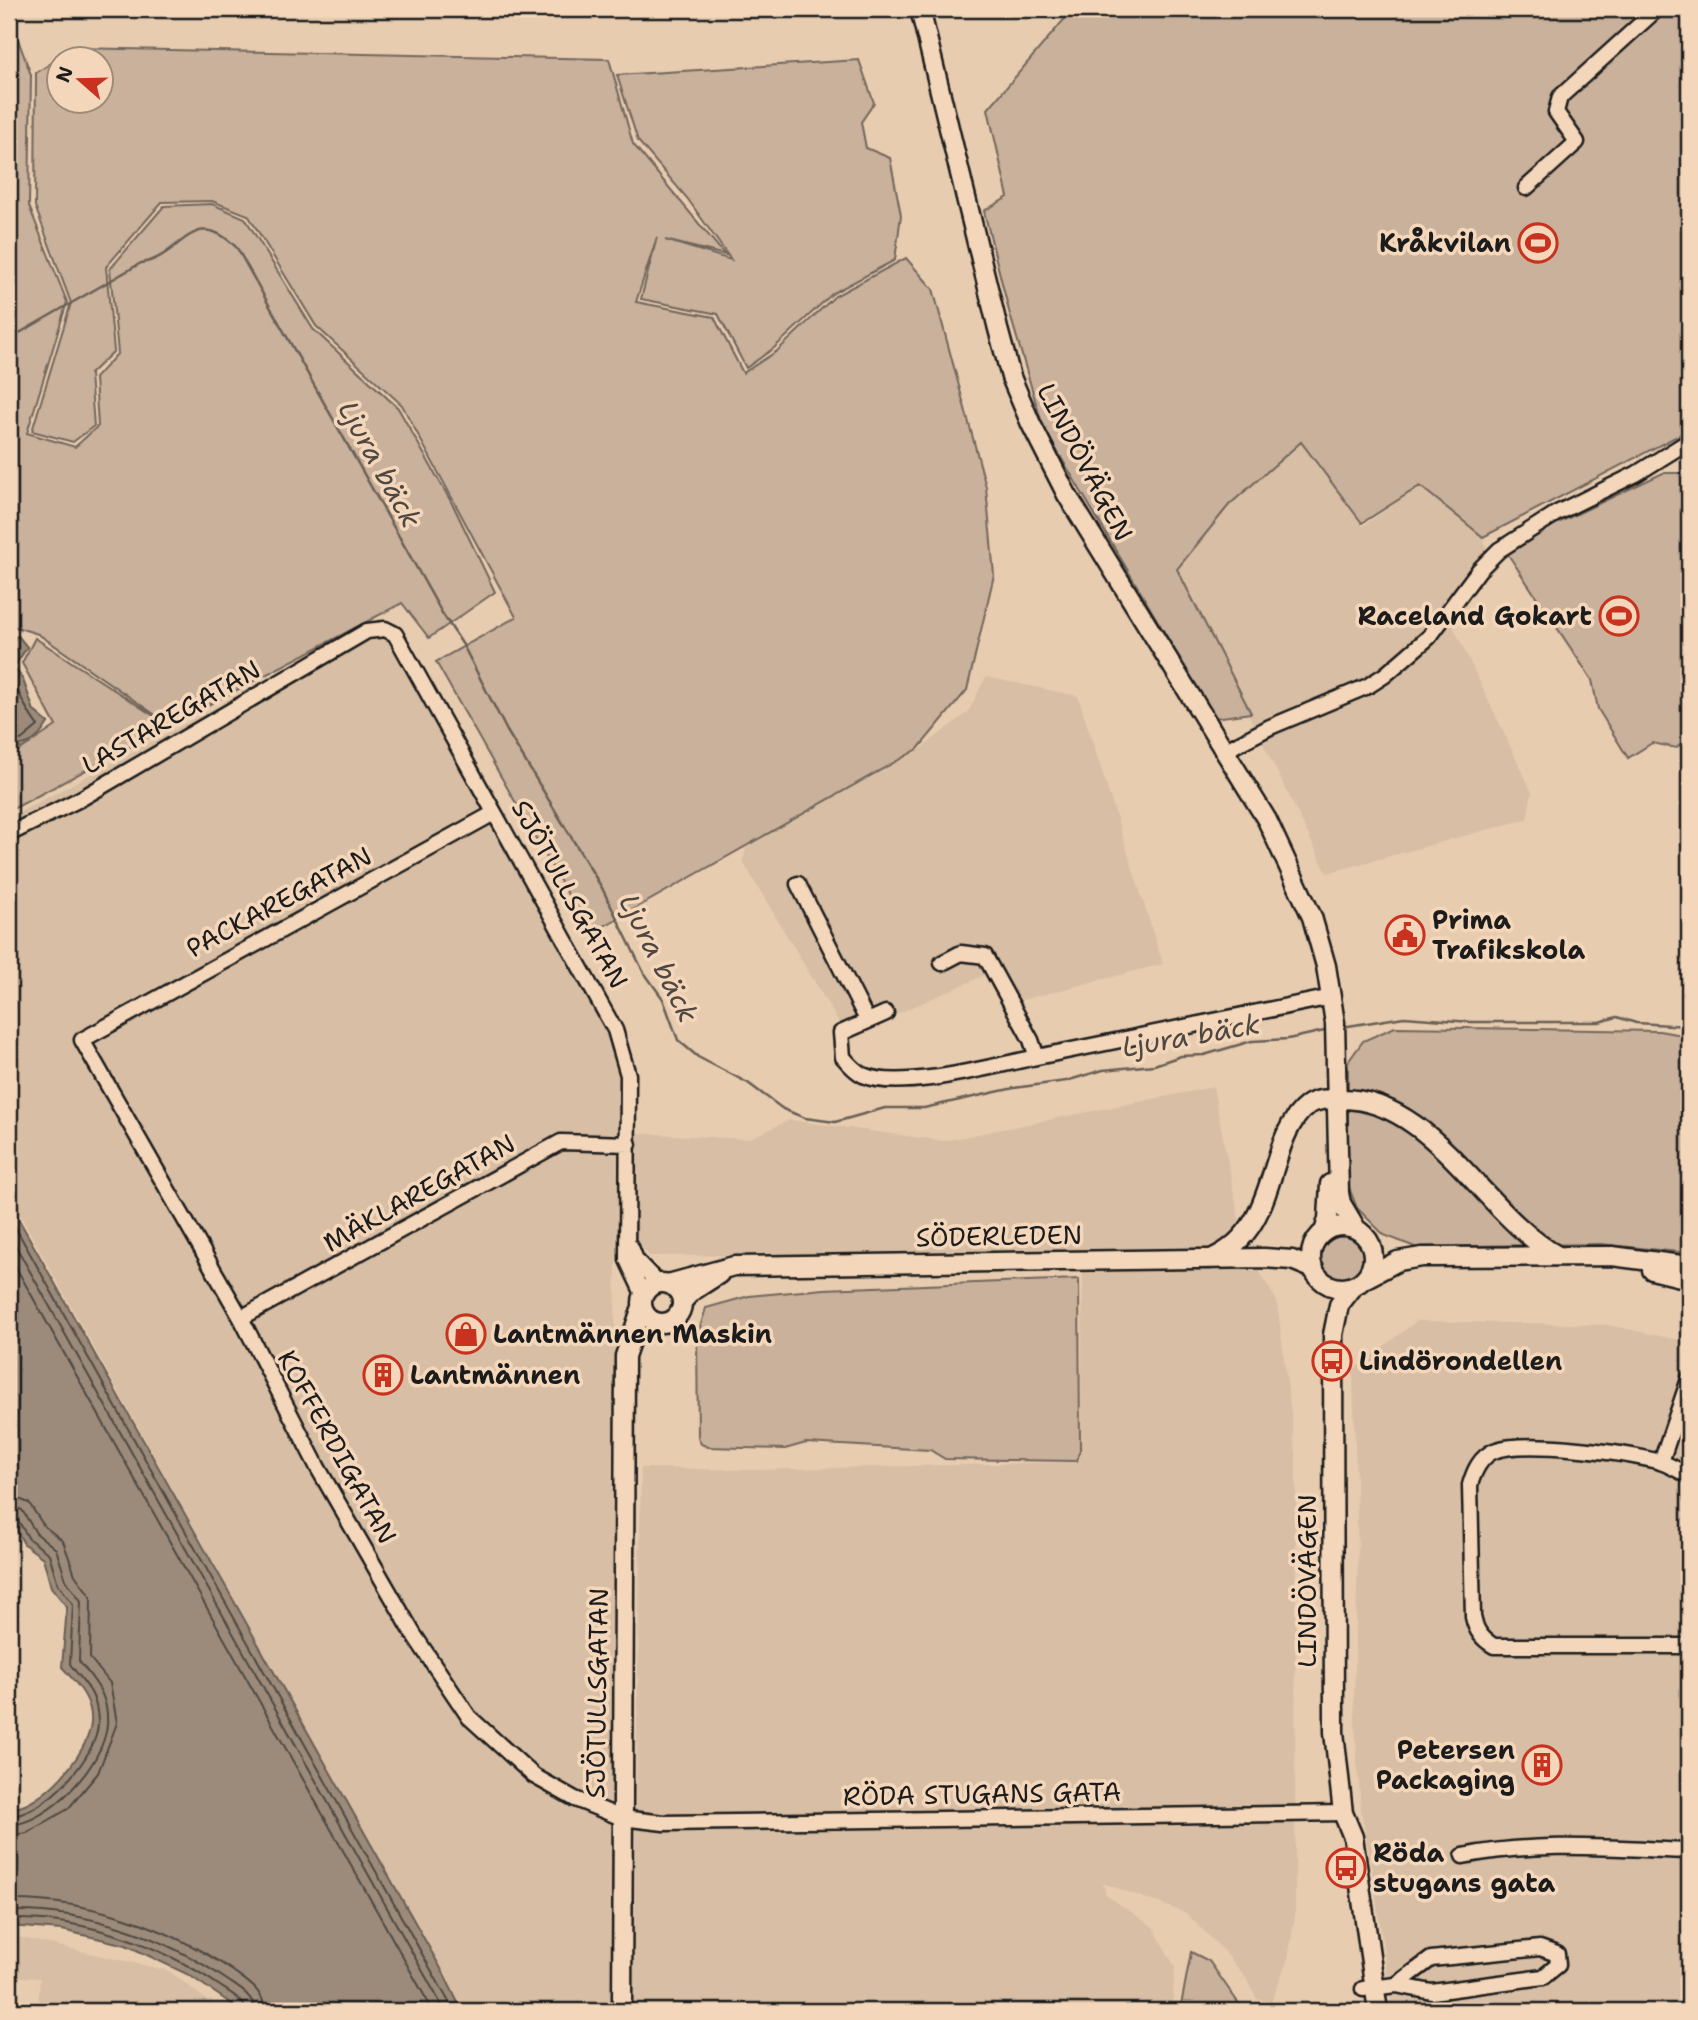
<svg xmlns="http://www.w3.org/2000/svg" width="1698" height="2020" font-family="'Shantell Sans',sans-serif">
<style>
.built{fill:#d7bea4}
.green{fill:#c9b19b;stroke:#72665c;stroke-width:2;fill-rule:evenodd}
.water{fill:#9c8b7a;stroke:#695f54;stroke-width:2}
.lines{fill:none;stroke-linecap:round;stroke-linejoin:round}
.shore{stroke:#4f4842;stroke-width:2}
.stream{stroke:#695f54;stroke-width:2.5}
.minor-casing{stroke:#1c1c1c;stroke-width:19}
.major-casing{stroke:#1c1c1c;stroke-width:23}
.minor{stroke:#f4d7ba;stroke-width:14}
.major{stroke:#f4d7ba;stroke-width:18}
.labels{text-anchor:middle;stroke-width:7;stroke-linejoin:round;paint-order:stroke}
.poi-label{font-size:26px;font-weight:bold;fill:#1c1c1c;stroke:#f4d7ba;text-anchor:start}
.street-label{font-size:26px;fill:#1c1c1c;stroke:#f4d7ba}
.water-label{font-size:28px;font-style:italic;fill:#4f4842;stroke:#f4d7ba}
</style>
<rect width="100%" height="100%" fill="#e7ccb0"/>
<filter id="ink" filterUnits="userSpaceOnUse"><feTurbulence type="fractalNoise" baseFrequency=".0143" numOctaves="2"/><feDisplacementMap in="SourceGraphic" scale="14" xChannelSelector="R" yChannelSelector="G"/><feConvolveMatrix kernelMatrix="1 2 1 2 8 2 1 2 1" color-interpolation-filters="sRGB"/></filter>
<g filter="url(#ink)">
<!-- built -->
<path class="built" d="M1302 442 1363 526 1420 486 1483 537 1487 552 1443 605 1532 792 1527 819 1327 873 1177 569 1229 505Z
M381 618 608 1037 619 1080 612 1503 613 2011H463L9 1195V818Z
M986 677 1078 696 1163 964 1002 1005 985 975 847 1036 743 862 746 848 919 750 968 712Z
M1213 1087 1244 1244 1277 1302 1296 1454 1295 1916 1288 1959 1271 2002 1257 1999 1246 1978 1225 1952 1186 1913 1103 1883 1106 1895 1153 1927 1175 1967 1172 2011H633L641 1468 751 1470 1078 1462 1081 1450 1083 1252 649 1256 633 1235 635 1133 748 1139 790 1120 943 1141Z
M1417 1321 1608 1325 1689 1342V2011H1392L1373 1875 1361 1811 1357 1758 1354 1701 1358 1553 1353 1370Z
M9 1935 169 1971 221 2011H38L40 1978 9 1976Z"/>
<!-- green -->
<path class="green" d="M1073 9H1689V430L1483 537 1420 486 1362 523 1301 442 1229 505 1177 569 1251 713 1215 718 1043 427 1009 311 984 211 1008 197 988 109Z
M9 15 31 75 29 206 67 302 27 433 75 447 98 426 95 378 118 353 110 269 164 206 212 204 245 218 313 329 398 408 454 507 495 592 429 638 402 603 170 725 38 634 9 625Z
M75 48 609 59 633 144 725 255 665 240 731 260 687 198 638 141 617 75 859 60 874 103 861 122 866 148 890 158 901 215 895 260 833 293 774 348 746 368 718 314 641 299 657 237 636 302 714 317 743 373 777 351 835 296 906 258 933 289 986 487 994 575 967 690 918 749 590 934 436 662 516 617 402 405 316 326 248 215 212 201 162 202 106 267 114 351 90 374 94 426 73 442 32 431 71 303 35 206 36 73ZM60 60H102V102H60Z
M1663 473H1689V735L1677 748 1652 743 1628 758 1598 709 1592 680 1507 553 1518 542Z
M18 636 27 647 14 667 23 680 34 711 48 723 34 741 56 726 22 663 35 638 169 726 9 811V757L31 743 22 748 9 747V640Z
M1395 1027 1659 1031 1689 1036V1253L1600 1244 1415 1247 1384 1235 1357 1208 1348 1185V1062L1363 1041Z
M1317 1257a23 23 0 1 1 46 0a23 23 0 1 1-46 0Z
M1079 1279 1080 1450 1077 1461 945 1459 930 1450 806 1443 785 1449 708 1447 701 1444 698 1437 697 1337 706 1308 749 1296 824 1289Z
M1191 1952 1209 1961 1244 2011H1180Z"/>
<!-- water -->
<path class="water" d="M18 636 27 647 14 667 23 680 34 711 48 723C37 742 29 745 9 747V640Z
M9 1202 444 1974 462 2011H242L189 1975 126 1945 62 1930 9 1926V1809C41 1808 88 1755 91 1723 93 1699 77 1684 62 1667L67 1607 51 1587 43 1558 24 1544 9 1516Z"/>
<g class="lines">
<!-- shore -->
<path class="shore" d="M9 672C18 690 25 710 38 726L21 740H9
M9 1216 454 2011
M9 1234 445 2011
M9 1255 433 2011
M9 1495 29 1503 44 1526 63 1541 75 1575 91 1597 90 1658 110 1683 117 1723 98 1773 68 1809 27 1833 9 1836
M9 1506 22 1510 36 1533 56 1549 66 1580 81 1601 79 1661C95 1682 109 1695 107 1725 104 1764 49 1824 9 1825
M9 1515 16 1517 29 1539 49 1554 58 1584 73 1604 70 1664C86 1686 97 1692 98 1722 99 1756 43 1816 9 1816
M9 1900C88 1899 168 1926 233 1971 248 1982 264 1991 265 2011
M9 1911C86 1909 164 1936 227 1980 239 1988 254 1996 255 2011
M9 1919C83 1917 160 1944 220 1986 229 1992 245 2000 246 2011"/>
<!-- stream -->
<path class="stream" d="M9 339 141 263C181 258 193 203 237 248L442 613 463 645 507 731 602 888 643 971 663 999 678 1040 698 1057 748 1083 783 1109 805 1118 835 1122 885 1108H924L1014 1088 1066 1081 1103 1070 1154 1065 1181 1056 1204 1055 1252 1041 1288 1039 1329 1030
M1342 1027 1404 1017 1471 1022H1599L1617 1017 1636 1023 1689 1026"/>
<!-- minor casing -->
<g class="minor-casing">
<path id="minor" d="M1526 188 1577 142 1556 112 1560 97 1657 9
M1226 750 1270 727 1368 686 1385 675 1429 637 1479 570 1499 550 1557 513 1636 474 1689 441
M494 813 82 1040 241 1318 318 1468 414 1635 469 1717 534 1776 575 1799 622 1818 664 1823 1343 1813
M9 834 82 798 367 631 385 629 395 634 615 1030 628 1075 627 1260 644 1296
M798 884 867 1020
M942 963 961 953 985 956 1031 1040 1037 1057 1322 999
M886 1013 841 1033 843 1057C848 1063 855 1071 863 1075 900 1092 996 1065 1037 1057
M631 1247 636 1260 658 1283
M241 1318 561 1142 629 1144
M1661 1462 1689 1379
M1689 1476C1680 1471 1670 1465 1660 1462 1628 1453 1523 1439 1494 1451 1480 1457 1474 1471 1470 1485L1473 1617C1476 1631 1482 1639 1494 1646H1689
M1463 1856C1539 1841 1613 1848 1689 1851
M1363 1989 1396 1985 1431 1959 1540 1948 1557 1954 1558 1965 1543 1977 1432 1992 1396 1985"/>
</g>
<!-- major casing -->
<g class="major-casing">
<path id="major" d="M920 9 998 329 1011 377 1031 424 1067 495 1267 820 1312 917 1326 966 1335 1023 1339 1193 1341 1203 1357 1230
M1311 1257a31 31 0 1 1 62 0a31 31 0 1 1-62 0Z
M1324 1232 1328 1219 1330 1184
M1211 1259C1282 1229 1264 1138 1308 1105 1317 1099 1328 1099 1339 1099 1432 1096 1484 1216 1558 1256
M1652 1270 1689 1279
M1366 1278 1398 1261 1422 1257 1612 1256 1689 1266
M642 1303a20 20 0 1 1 40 0a20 20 0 1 1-40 0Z
M668 1284 734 1266 1264 1258 1292 1260 1314 1269
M1353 1287 1339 1305 1333 1335 1334 1732 1343 1813 1353 1837 1378 2011
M682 1302 691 1292 719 1274
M622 2011 625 1356 642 1307"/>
</g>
<!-- minor -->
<use href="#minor" class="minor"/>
<!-- major -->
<use href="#major" class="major"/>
</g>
</g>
<!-- icons -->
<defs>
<g id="stadium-ring" transform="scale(2.0125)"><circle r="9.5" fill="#f4d7ba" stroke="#c8321e" stroke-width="1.5"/><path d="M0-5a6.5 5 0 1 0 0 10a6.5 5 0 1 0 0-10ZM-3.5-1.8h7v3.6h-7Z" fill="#c8321e"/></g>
<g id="civic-ring" transform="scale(2.0125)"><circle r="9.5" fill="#f4d7ba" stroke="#c8321e" stroke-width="1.5"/><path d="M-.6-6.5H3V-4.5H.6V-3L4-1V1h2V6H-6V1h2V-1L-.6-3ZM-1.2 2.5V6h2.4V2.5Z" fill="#c8321e"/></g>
<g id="shop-ring" transform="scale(2.0125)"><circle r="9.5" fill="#f4d7ba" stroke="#c8321e" stroke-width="1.5"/><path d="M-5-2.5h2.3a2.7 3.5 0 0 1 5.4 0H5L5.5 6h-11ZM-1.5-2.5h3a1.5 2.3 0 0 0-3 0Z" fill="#c8321e"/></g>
<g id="bus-ring" transform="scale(2.0125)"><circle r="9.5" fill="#f4d7ba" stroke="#c8321e" stroke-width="1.5"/><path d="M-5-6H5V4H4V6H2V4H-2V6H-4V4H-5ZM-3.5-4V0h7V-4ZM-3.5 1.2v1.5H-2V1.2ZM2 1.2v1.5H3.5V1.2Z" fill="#c8321e"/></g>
<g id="building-ring" transform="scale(2.0125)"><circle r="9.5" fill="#f4d7ba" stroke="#c8321e" stroke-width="1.5"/><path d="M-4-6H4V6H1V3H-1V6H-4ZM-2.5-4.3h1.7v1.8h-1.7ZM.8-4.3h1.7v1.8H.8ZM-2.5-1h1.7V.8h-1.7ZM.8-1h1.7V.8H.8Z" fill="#c8321e"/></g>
</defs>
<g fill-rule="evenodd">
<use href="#stadium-ring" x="1538" y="243"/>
<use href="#stadium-ring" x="1619" y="616"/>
<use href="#civic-ring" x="1405" y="935"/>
<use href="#shop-ring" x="466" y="1334"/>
<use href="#bus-ring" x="1332" y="1361"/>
<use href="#building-ring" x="383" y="1375"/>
<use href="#building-ring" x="1542" y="1765"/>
<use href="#bus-ring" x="1346" y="1868"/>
</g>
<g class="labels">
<!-- poi labels -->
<g class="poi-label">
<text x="1511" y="252" text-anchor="end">Kråkvilan</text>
<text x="1592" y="625" text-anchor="end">Raceland Gokart</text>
<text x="1432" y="929">Prima<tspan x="1432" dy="30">Trafikskola</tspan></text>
<text x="493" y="1343">Lantmännen Maskin</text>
<text x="1359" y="1370">Lindörondellen</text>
<text x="410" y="1384">Lantmännen</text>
<text x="1515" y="1759" text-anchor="end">Petersen<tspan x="1515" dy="30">Packaging</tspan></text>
<text x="1373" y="1862">Röda<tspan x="1373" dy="30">stugans gata</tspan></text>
</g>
<!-- street labels -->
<g class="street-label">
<text transform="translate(1085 462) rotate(62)" y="9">LINDÖVÄGEN</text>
<text transform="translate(171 717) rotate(-30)" y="9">LASTAREGATAN</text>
<text transform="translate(570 894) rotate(61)" y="9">SJÖTULLSGATAN</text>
<text transform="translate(279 902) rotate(-28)" y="9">PACKAREGATAN</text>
<text transform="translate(419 1193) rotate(-29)" y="9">MÄKLAREGATAN</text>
<text transform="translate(999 1236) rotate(-1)" y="9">SÖDERLEDEN</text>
<text transform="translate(337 1447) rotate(61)" y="9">KOFFERDIGATAN</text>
<text transform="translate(1307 1581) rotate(-90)" y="9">LINDÖVÄGEN</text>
<text transform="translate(597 1693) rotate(-89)" y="9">SJÖTULLSGATAN</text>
<text transform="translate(982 1794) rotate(-1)" y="9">RÖDA STUGANS GATA</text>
</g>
<!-- water labels -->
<g class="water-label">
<text transform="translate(380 464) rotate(61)" y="10">Ljura bäck</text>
<text transform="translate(659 958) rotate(63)" y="10">Ljura bäck</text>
<text transform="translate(1191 1035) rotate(-10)" y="10">Ljura bäck</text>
</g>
</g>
<!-- margin -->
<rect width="1698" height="2020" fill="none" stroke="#f4d7ba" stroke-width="35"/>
<rect x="18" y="18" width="1663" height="1985" fill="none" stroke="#1c1c1c" stroke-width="2.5" filter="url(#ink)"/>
<!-- north arrow -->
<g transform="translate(80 80) rotate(290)"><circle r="33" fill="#f4d7ba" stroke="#9e8c7b" stroke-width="2"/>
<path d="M0-5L12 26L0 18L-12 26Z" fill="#c8321e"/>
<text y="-10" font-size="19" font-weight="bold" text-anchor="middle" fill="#1c1c1c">N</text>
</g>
</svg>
